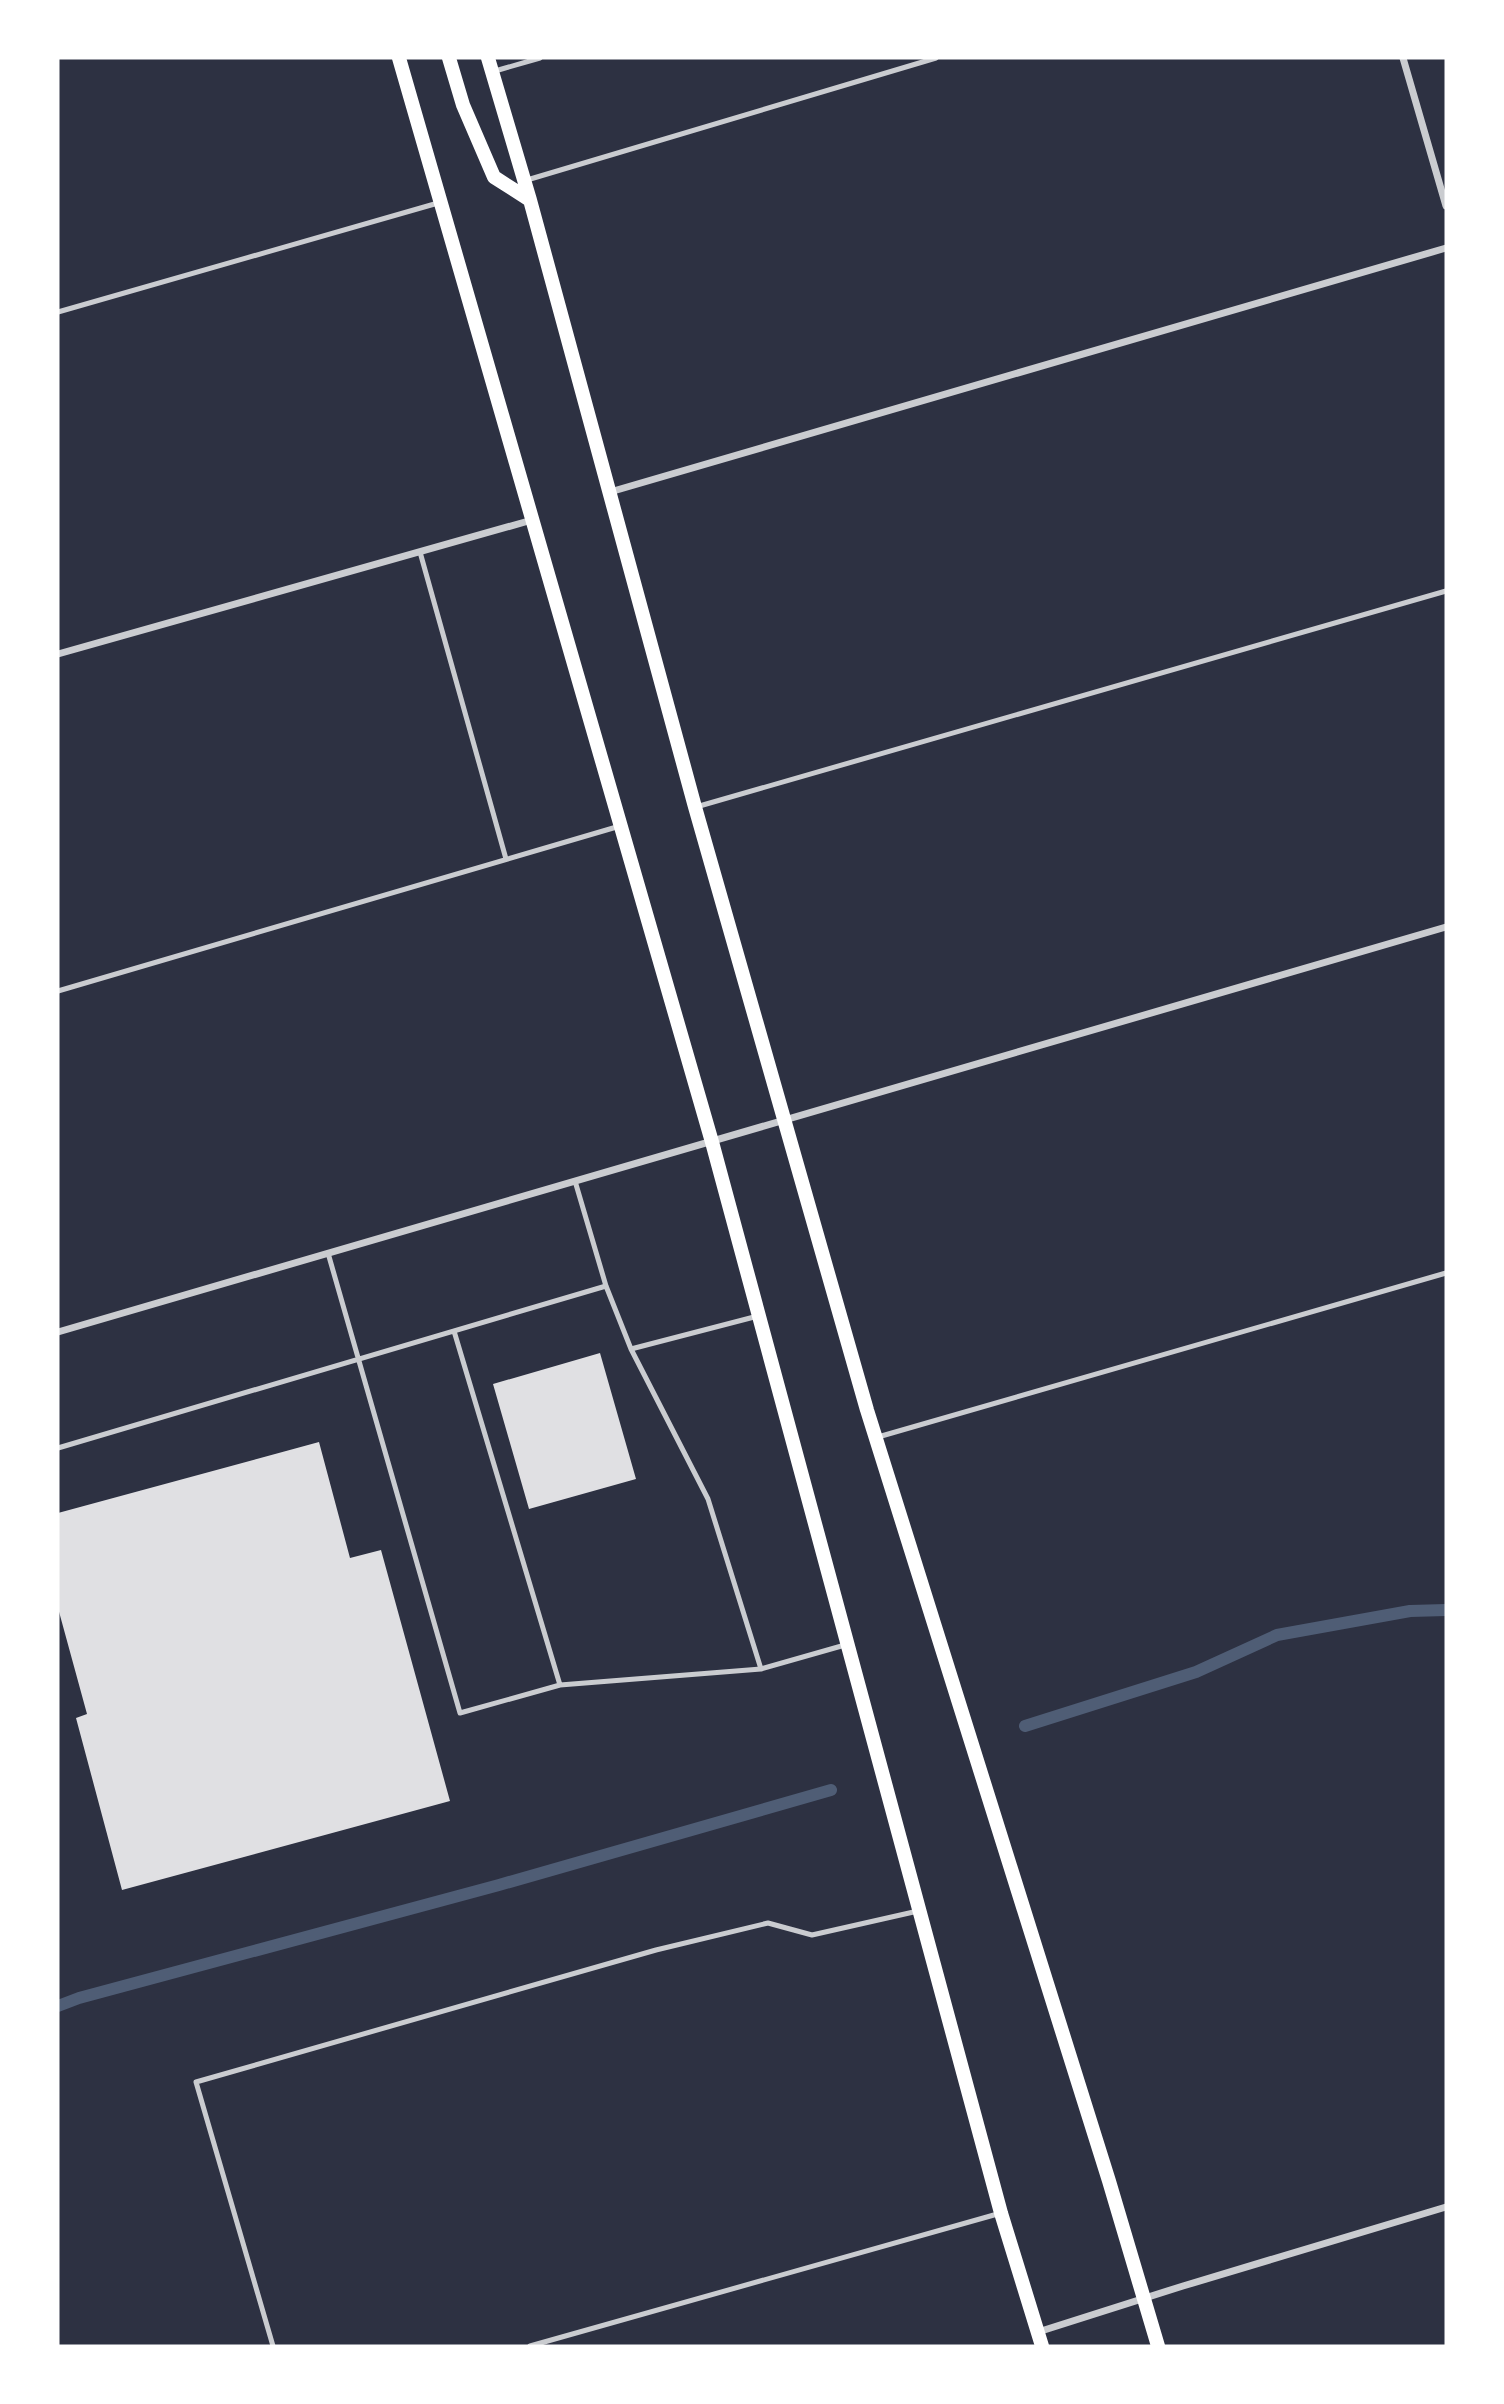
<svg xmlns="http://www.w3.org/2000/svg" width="1504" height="2404" font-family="Manrope,sans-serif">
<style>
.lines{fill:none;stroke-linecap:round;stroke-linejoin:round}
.stream{stroke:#4f5d75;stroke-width:12}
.building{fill:#e0e0e3}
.service{stroke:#caccd0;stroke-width:5}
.minor{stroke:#caccd0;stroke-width:7}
.secondary{stroke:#fff;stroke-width:14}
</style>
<rect width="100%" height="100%" fill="#2d3142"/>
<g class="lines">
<!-- stream -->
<path class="stream" d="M1025 1726 1196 1672 1277 1635 1410 1611 1446 1610
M58 2006 79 1998 499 1885 831 1790"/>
</g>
<!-- building -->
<path class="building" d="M600 1353 636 1479 529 1509 493 1384Z
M319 1442 350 1558 381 1550 450 1801 122 1890 76 1718 87 1714 58 1608V1513Z"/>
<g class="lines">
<!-- service -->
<path class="service" d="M495 71 540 58
M527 180 936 58
M58 312 438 203
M420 552 506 859
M696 807 1446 591
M58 991 620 826
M575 1181 606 1286 631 1349 758 1316
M328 1253 460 1713 560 1685 454 1331
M631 1349 708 1499 761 1669
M878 1437 1446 1273
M58 1448 606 1286
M560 1685 761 1669 845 1645
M273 2346 196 2082 656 1950 768 1923 812 1935 918 1911
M530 2346 1001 2213"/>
<!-- minor -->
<path class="minor" d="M1403 58 1446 206
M610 492 1446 248
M58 654 532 520
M58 1332 1446 927
M1038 2332 1183 2286 1446 2207"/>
<!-- secondary -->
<path class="secondary" d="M399 58 712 1142 1001 2213 1042 2346
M449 58 463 105 494 177 530 200
M488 58 530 200 695 807 867 1410 1109 2181 1158 2346"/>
</g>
<!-- border -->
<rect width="1504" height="2404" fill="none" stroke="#ffffff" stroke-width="119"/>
</svg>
